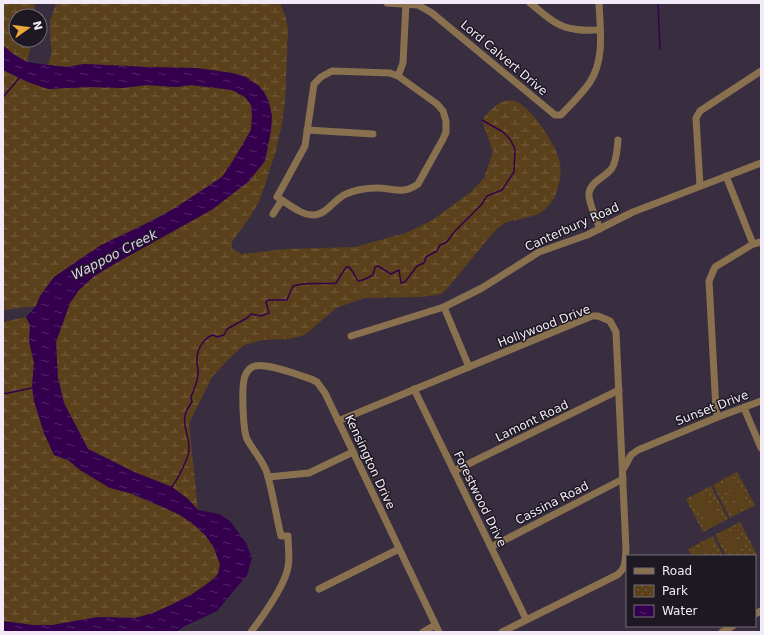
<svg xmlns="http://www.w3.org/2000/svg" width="764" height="635" viewBox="0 0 764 635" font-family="'DejaVu Sans',sans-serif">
<defs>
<pattern id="wetland-marsh" width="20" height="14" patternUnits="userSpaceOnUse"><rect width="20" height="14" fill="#5b411b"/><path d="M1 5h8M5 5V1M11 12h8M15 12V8" fill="none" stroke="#735d3d"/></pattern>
<pattern id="park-dots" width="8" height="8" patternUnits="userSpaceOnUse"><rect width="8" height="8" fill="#5b411b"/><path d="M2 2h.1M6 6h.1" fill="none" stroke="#735d3d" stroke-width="1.8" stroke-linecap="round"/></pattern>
<pattern id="water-ripples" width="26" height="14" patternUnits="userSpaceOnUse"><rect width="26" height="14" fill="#34004d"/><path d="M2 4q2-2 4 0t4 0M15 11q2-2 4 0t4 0" fill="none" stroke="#522567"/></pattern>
</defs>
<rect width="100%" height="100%" fill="#382e40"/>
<g fill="url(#wetland-marsh)">
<path d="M3 3H35L34 16H16V40H32L27 62 13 54 3 45Z"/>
<path d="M56 3H280L286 18 288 30 285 102 282 124 275 154 259 202 250 217 232 242V249L242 254 286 249 355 247 406 233 431 221 472 191 484 178 493 152 482 120C490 110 500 98 514 101 530 104 558 148 560 163 562 173 559 186 555 196 546 214 535 216 516 220 512 221 508 221 505 223 494 230 487 240 479 250 467 264 455 280 442 294L421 297 364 298 336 308 305 335 289 339 263 340 244 345 228 360 212 377 189 423 198 510 188 499 172 487 134 472 88 449 64 403 58 378 56 342 70 303 79 290 93 277 116 263 213 209 256 172 265 161 271 130 272 116 246 77 232 73 196 68 147 67 84 64 67 67 48 65 52 51 50 40V21Z"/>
<path d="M3 70 28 82 48 89 89 87 122 88 147 85 176 87 191 85 232 90 245 97 251 105 252 115 251 130 234 159 222 177 175 208 87 254 54 277 40 296 36 306 3 310Z"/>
<path d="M26 317 30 325 29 341 34 363 32 386 34 401 44 433 54 455 68 460 80 470 110 488 130 493 165 508 180 515 193 524 205 535 213 546 220 564 218 574 211 581 191 595 171 605 153 613 135 618 98 617 52 625H32L3 621V322Z"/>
</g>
<g fill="url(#park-dots)">
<path d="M737 472 755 505 730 518 713 485Z"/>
<path d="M711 486 728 519 703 532 686 499Z"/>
<path d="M740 522 757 555 755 556H726L715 535Z"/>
<path d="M713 536 723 556H692L688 549Z"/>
</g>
<g fill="#5b411b">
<path d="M735 478 739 485 722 494 718 486Z"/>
<path d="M740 487 744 495 728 504 724 496Z"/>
<path d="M708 491 712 499 696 508 692 500Z"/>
<path d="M745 497 749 505 733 514 729 506Z"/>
<path d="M713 501 717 509 701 518 697 510Z"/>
<path d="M718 511 722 519 706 528 702 520Z"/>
<path d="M737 527 741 535 724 543 721 536Z"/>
<path d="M742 537 746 545 730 553 726 546Z"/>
<path d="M710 541 714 549 700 556H697L694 550Z"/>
</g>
<path fill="url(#water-ripples)" d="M3 45 13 54 27 62 48 65 67 67 84 64 147 67 196 68 232 73 246 77 259 86 264 92 269 102 272 116 271 130 265 161 248 182 213 209 116 263 93 277 79 290 70 303 56 342 58 378 64 403 88 449 134 472 172 487 188 499 198 510 219 514 230 521 246 543 252 558 247 575 217 611 183 627 177 632H3V621L32 625H52L98 617 135 618 153 613 171 605 191 595 211 581 218 574 220 564 213 546 205 535 193 524 180 515 165 508 130 493 110 488 80 470 68 460 54 455 44 433 34 401 32 386 34 363 29 341 30 325 26 317 36 306 40 296 54 277 101 245 156 219 175 208 222 177 234 159 251 130 252 115 251 105 245 97 232 90 191 85 176 87 147 85 122 88 89 87 48 89 28 82 3 70Z"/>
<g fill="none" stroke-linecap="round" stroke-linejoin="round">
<g stroke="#34004d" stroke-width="1.5">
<path d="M658 3 660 49"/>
<path d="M3 97 21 76"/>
<path d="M3 394 32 388"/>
<path d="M171 488C177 481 189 458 189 449 189 428 177 422 192 402L191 397C194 389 198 382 198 373 199 370 197 367 197 363 196 352 202 338 213 335L217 337 224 335 227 329 247 318 251 314 261 316 269 313 266 302 268 300H287L293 286C307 281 322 285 336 283L346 267H349L353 272 358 281 363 280 373 275 375 267 378 266 391 274 399 270 401 283 405 282 417 266 424 263 426 257 437 251 440 245 447 242 455 231 481 205 487 196 502 190 514 172 515 149 510 139 503 132 482 120"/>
</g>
<g stroke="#89714f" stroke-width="7">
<path d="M387 3 418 5 432 13 555 115H561C571 104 582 94 590 82 605 59 600 29 599 3"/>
<path d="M530 3C544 14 556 27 574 29 582 31 591 30 600 30"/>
<path d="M332 71 390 73 398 76 437 104 443 111 446 121V132L443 139 418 184C404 195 393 188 377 188 368 188 355 190 346 194 334 199 327 215 313 215 301 215 287 203 277 197L305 146 314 84 321 77Z"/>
<path d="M398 76 403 63 406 3"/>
<path d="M307 130 373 134"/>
<path d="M726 176 753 244"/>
<path d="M700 186 696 118 700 111 761 71"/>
<path d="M273 214 282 200"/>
<path d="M600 229C597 221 588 202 589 193 591 181 606 177 612 168 617 160 617 149 618 140"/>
<path d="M444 307 469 367"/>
<path d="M351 336 444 307 482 288 539 252 587 235 633 212 761 163"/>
<path d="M414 389 526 619"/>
<path d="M744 408 761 448"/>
<path d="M718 417 716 410 709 281 715 267 753 244 761 242"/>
<path d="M338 421 592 316H598L610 321 616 332 626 550C625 560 626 569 617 575L502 632"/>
<path d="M624 468 631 455 638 450 718 417 761 401"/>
<path d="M454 471 619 390"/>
<path d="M268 477 309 473 353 452"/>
<path d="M491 547 623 479"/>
<path d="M319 589 399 549"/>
<path d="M755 614 761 611"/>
<path d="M251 632C263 616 285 586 288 567 290 557 288 547 288 536H281C276 515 273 494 267 473 263 460 253 451 247 439 243 430 241 386 245 376 247 371 250 367 255 366 267 363 298 375 311 379L317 382 325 393 439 632"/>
<path d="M423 632 435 625"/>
<path d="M722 632 733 626"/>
</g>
</g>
<g text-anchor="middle" stroke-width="3" stroke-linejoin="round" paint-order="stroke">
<g font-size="12" fill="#f2ebf7" stroke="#1d1821">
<text transform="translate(504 58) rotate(40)" y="4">Lord Calvert Drive</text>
<text transform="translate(572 227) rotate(-24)" y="4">Canterbury Road</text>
<text transform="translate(544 326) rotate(-21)" y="4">Hollywood Drive</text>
<text transform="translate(712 408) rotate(-21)" y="4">Sunset Drive</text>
<text transform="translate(532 421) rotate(-26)" y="4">Lamont Road</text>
<text transform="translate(370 462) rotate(65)" y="4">Kensington Drive</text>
<text transform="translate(480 499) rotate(64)" y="4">Forestwood Drive</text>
<text transform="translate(552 503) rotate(-27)" y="4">Cassina Road</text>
</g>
<g font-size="13" font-style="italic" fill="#e2caf4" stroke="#1d1821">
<text transform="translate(114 254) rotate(-27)" y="5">Wappoo Creek</text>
</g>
</g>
<rect width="764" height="635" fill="none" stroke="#f2ebf7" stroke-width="8"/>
<rect x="626" y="555" width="130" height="72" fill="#1d1821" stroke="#726c77"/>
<rect x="634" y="568" width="20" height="6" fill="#89714f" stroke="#726c77"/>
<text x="662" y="575" font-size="12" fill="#f2ebf7">Road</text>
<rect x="634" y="585" width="20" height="12" fill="url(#park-dots)" stroke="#726c77"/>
<text x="662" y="595" font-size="12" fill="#f2ebf7">Park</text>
<rect x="634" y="605" width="20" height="12" fill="url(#water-ripples)" stroke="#726c77"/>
<text x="662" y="615" font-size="12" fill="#f2ebf7">Water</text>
<g transform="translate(28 28) rotate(76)"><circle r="19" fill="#1d1821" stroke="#726c77"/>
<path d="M0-3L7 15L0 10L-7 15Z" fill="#eda83b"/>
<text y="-6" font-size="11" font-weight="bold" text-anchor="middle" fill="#f2ebf7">N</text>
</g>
</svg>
